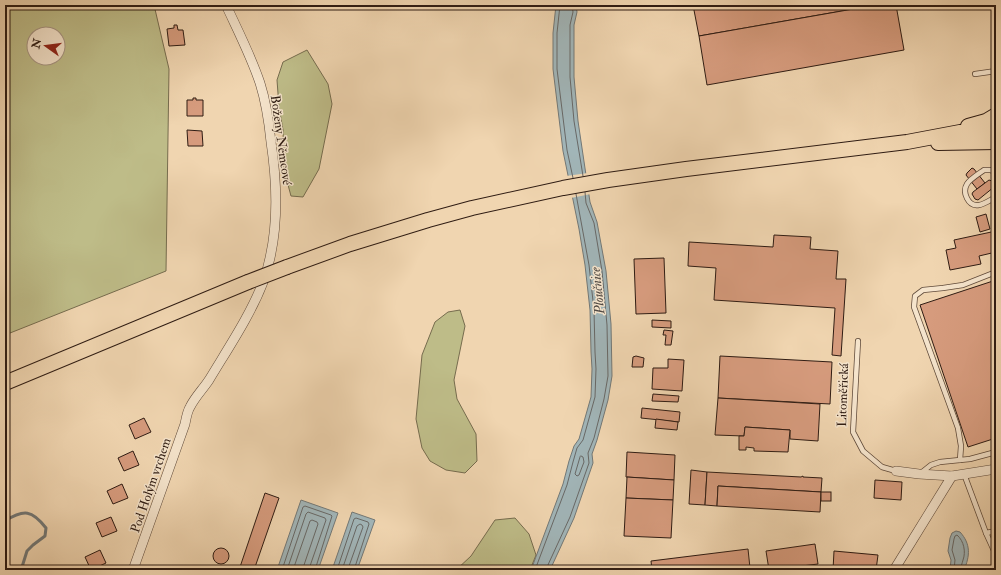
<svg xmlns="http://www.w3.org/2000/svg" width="1001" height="575" viewBox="0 0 1001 575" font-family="'IM FELL Double Pica',serif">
<rect width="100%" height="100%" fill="#f0d5b0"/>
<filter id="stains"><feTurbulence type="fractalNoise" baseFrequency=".005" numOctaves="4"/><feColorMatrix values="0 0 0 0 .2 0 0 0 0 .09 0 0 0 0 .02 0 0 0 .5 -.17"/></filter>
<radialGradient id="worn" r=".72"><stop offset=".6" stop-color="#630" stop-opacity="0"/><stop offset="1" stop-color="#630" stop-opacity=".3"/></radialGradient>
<g fill="#bebc88" stroke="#766c4e" fill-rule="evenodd">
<path d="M5 5H154L169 69 166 271 5 335ZM34 34H58V58H34Z"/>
<path d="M307 50 328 84 332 104 319 169 303 197 291 196 284 170 283 130 279 107 277 80 283 62Z"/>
<path d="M460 310 465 326 454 380 457 399 476 434 477 461 465 473 446 470 430 461 422 448 416 419 422 355 435 322 448 312Z"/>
<path d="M515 518 529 534 536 555 530 570H456L471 556 495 520Z"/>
</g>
<g fill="#a1b5b8" stroke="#737876">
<path d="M556 5H576L577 12 574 25V77L578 121 590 202 597 222 606 271 611 324 612 376 608 400 597 440 592 454 593 463 574 518 550 570H531L563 484 569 461 574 446 579 439 591 397 592 369 591 352 590 310 585 265 579 229 563 151 553 69V33Z"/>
<path d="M301 500 338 513 318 570H277Z"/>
<path d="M352 512 375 520 357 570H332Z"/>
<path d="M956 531 960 532C971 544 970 556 964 570H950L951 560 948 551 950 538 952 533Z"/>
</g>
<path fill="#f0d5b0" d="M588 173 591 194 571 198 566 176Z"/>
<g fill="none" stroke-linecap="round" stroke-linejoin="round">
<g stroke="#686866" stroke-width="1">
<path d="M560 5 557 33V69L567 150 573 178"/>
<path d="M572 5 573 12 570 25V77L574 121 583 176"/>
<path d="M581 456 583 457 584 462 579 475 577 476 575 474 580 457Z"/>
<path d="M282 570 303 507 305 506 331 515 332 516 315 570"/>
<path d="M287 570 306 514 308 512 325 518 326 520 310 566V570"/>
<path d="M293 570 310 521 312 520 317 522 318 524 304 565V570"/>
<path d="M337 570 354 519 356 518 368 522 369 524 354 570"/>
<path d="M342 570 357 526 360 524 362 525 363 527 349 566V570"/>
<path d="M535 570 567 485 573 462 577 448 583 440 595 397 596 369 595 352 594 310 589 265 576 194"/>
<path d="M546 570 547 567 570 517 589 463 588 453 594 438 604 399 608 376 607 325 602 271 594 223 586 203 585 192"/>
<path d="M954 570 955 560 952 550 954 539 955 536 957 535C964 541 966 552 963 560 962 564 961 566 960 570"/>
</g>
<path stroke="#737876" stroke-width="3" d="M5 521C24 509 32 510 46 528L45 536 33 545 27 551 22 567 23 570"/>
</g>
<g fill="#d69b7d" stroke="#2f1c13">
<path d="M693 5H876L699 36Z"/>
<path d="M876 5H896L904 50 707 85 699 36Z"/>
<path d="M174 25H177L178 30H183L185 45 169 46 167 29 174 28Z"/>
<path d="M193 98H196V100H203V116H187V100H193Z"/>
<path d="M187 130 202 131 203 146H188Z"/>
<path d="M972 168 974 169 985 183 977 189 966 175 967 173Z"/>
<path d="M989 180 992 181 995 185 994 187 978 200 975 199 972 194 973 192Z"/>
<path d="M986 214 990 229 980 232 976 217Z"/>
<path d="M996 231V252L979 256 981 264 950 270 946 250 956 248 954 240Z"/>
<path d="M774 235 811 237 810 249 838 251 836 279H846L841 356 832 355 835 308 714 300 716 268 688 266 689 242 773 247Z"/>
<path d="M664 258 666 313 636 314 634 259Z"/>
<path d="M996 280V438L968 447 920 305Z"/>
<path d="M652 320 671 321V328L652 327Z"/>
<path d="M664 330 673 331 671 345H665L666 335H663Z"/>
<path d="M636 356 644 358 643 367H632L633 357Z"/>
<path d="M720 356 832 362 830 404 718 398Z"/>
<path d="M668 359 684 360 682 391 652 389 653 368H668Z"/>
<path d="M653 394 679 396 678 402 652 401Z"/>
<path d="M718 398 820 404 818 441 790 439V430L745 427 744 436 715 435Z"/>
<path d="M642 408 680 412 679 422 641 418Z"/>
<path d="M144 418 151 432 135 439 129 425Z"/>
<path d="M656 419 678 422 677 430 655 428Z"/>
<path d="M745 427 790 430 788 452 754 451V448L746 447V450H739V436H744Z"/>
<path d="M133 451 139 465 124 471 118 458Z"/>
<path d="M627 452 675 455 674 480 626 477Z"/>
<path d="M691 470 707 472 705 505 689 504Z"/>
<path d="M707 472 801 477 803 476V477L822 478 821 492 718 486 717 506 705 505Z"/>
<path d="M627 477 674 480 673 500 626 498Z"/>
<path d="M875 480 902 482 901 500 874 498Z"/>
<path d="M122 484 128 498 113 504 107 491Z"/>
<path d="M718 486 821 492 820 512 717 506Z"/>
<rect x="821" y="492" width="10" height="9"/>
<path d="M265 493 279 498 254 570H239Z"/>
<path d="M626 498 673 500 671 538 624 536Z"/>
<path d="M111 517 117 531 102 537 96 523Z"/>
<path d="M815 544 818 564 769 570 766 551Z"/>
<circle cx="221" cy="556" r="8"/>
<path d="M748 549 750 568 735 570H652L651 561Z"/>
<path d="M100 550 106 563 91 570 85 557Z"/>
<path d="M834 551 878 555 876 570H833Z"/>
<path d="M212 566H217L221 568 222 570H207L209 568Z"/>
</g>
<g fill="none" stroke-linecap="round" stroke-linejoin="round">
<g stroke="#5f4a3a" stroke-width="6">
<g id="lane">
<path d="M975 74 996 71"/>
<path d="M996 174 991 170H984C980 173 970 179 967 184 962 192 968 207 979 205 983 205 992 199 996 197"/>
<path d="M858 341 853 432 863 451 882 467 896 471"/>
<path d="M960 460 961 446 958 428 914 307 915 296 923 290 943 288 963 285 996 272"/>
<path d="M921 473 931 465 940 462 970 459 996 452"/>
<path d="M964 474 986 533 996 555"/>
<path d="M986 533 996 531"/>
</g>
</g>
<g stroke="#5f4a3a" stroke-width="10">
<g id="street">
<path d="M896 471 919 474 952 476 996 469"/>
<path d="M133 570 185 424C186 419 187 412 190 407 195 397 203 389 209 380 221 360 234 340 245 320 255 302 265 282 269 262 279 222 277 182 271 142 269 122 266 102 260 83 251 56 238 31 226 5"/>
<path d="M894 570 952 476"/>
</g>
</g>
<g stroke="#2f1c13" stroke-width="16">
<g id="primary">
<path d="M968 126 986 121 996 115"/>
<path d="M938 143 996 142"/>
<path d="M287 267 350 244 428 220 472 208 563 188 608 180 686 169 907 142 960 132 996 131"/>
<path d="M5 383 248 282"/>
</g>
</g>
<use href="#lane" stroke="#f5e4cc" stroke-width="4.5"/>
<use href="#street" stroke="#f5e4cc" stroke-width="9"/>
<use href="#primary" stroke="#f0d5b0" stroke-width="14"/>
<g stroke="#2f1c13" stroke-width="16" stroke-linecap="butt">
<path id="primary-bridge" d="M248 282 287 267"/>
</g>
<use href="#primary-bridge" stroke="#f0d5b0" stroke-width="14"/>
</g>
<g text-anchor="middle" stroke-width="3" stroke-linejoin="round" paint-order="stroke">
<g font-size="13" fill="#2f1c13" stroke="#f5e4cc">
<text transform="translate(282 140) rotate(82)" y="5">Boženy Němcové</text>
<text transform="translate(842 395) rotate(-88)" y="5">Litoměřická</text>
<text transform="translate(150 485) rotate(-71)" y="5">Pod Holým vrchem</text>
</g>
<g font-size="14" font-style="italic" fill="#514a45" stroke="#f5e4cc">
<text transform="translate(597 291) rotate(-96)" y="5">Ploučnice</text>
</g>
</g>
<rect width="1001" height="575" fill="none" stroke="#f0d5b0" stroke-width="20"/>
<rect x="6" y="6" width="989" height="563" fill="none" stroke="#2f1c13" stroke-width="2"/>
<rect x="10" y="10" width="981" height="555" fill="none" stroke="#2f1c13"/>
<g transform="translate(46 46) rotate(284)"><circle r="19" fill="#f5e4cc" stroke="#a69482"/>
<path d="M0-3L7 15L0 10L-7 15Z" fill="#8f2418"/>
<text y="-6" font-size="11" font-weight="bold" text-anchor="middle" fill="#2f1c13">N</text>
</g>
<rect width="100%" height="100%" filter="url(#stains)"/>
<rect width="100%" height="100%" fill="url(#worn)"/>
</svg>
